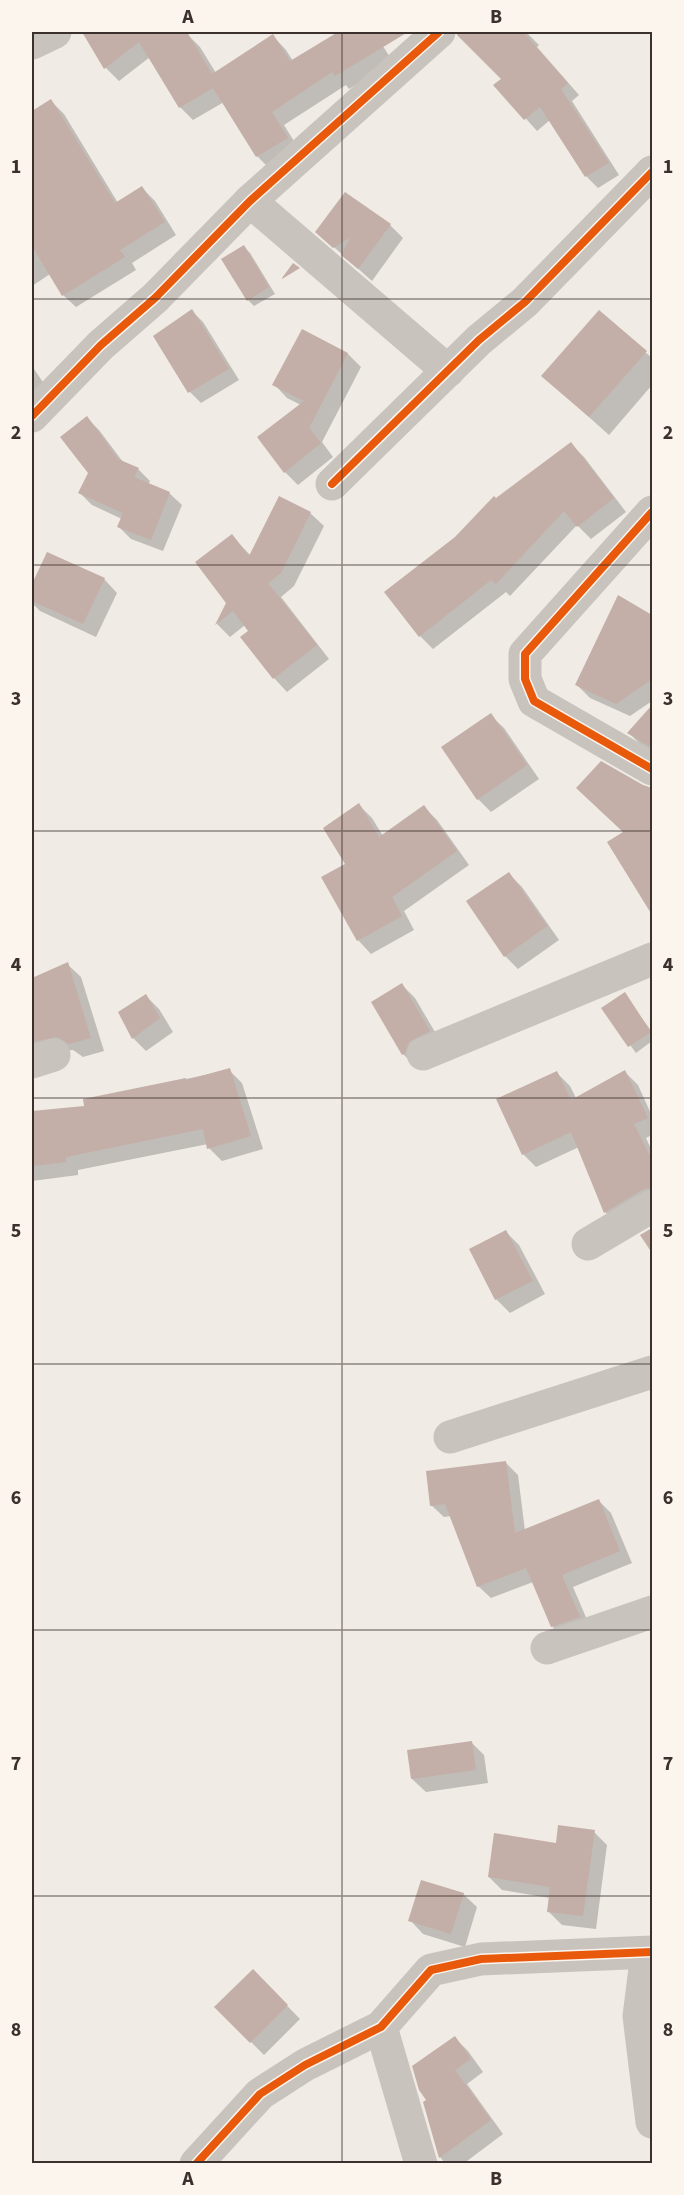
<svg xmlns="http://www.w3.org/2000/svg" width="684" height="2195" viewBox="0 0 684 2195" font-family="'Source Sans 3',sans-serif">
<rect width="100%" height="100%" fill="#f0ebe5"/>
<g fill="#0003">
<path d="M83 32H157L168 46 187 34 200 47 216 73 273 36 286 50 293 61 341 32H374L393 62 349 89 346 85 284 125 300 151 270 169 257 156 224 102 193 120 180 107 150 57 119 81 106 68Z"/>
<path d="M473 32H526L539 45 537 47 579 95 572 101 619 175 598 188 587 177 550 120 537 131 496 85 503 79 465 40Z"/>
<path d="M51 101 64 114 118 203 142 188 155 201 176 235 132 263 136 270 76 307 63 295 50 274 32 286V113Z"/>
<path d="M390 225 403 238 372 281 317 232Z"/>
<path d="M244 247 250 253 275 294 254 306 248 300Z"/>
<path d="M192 311 203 322 239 380 201 403 190 392 155 336Z"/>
<path d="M599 312 652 358V385L609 435 543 376Z"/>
<path d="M303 331 348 354 361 367 322 442 333 457 298 485 285 472 301 405 287 398 274 384Z"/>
<path d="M32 366 51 394 32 407Z"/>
<path d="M87 418 99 430 123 462 138 469 150 481 148 485 169 493 182 505 163 551 131 539 119 527 122 519 92 505 80 493 90 472Z"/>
<path d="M571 444 584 457 626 512 591 539 577 525 510 596 506 592 433 649 420 636 496 500Z"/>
<path d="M310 513 324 526 294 586 281 597 329 659 287 692 274 678 242 638 250 631 245 625 230 637 217 624 228 603 232 536 251 556Z"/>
<path d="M47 554 104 579 117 593 96 637 40 611 32 603V588Z"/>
<path d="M618 598 652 617V701L630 716 590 698 577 685Z"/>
<path d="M652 707V752L642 746 629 733Z"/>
<path d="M490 715 504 728 539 779 491 812 478 799Z"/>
<path d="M643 787 652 789V901L651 902 625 832Z"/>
<path d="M359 805 372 818 383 836 424 807 437 820 469 865 404 911 414 930 371 954 358 940Z"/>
<path d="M509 874 522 887 559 940 518 969 505 956Z"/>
<path d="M67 964 81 977 104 1051 83 1057 73 1050 32 1055V980Z"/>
<path d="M402 985 415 998 442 1044 416 1067 403 1054Z"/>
<path d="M624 994 652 1032V1041L636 1053 603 1008Z"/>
<path d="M146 996 159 1009 173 1032 146 1051 133 1038Z"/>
<path d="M229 1070 242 1083 263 1149 222 1161 209 1148 208 1144 78 1170V1175L32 1181V1113L86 1108 85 1100Z"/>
<path d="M625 1072 638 1085 652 1116V1135L646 1138 652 1151V1205L618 1225 605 1212 579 1147 536 1167 523 1154 557 1073 570 1086 576 1098Z"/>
<path d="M506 1232 519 1245 545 1294 510 1313 496 1299 471 1250Z"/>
<path d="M505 1462 518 1475 525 1531 598 1500 611 1513 632 1563 573 1587 591 1629 564 1638 552 1626 533 1582 491 1598 478 1586 451 1516 444 1517 431 1505Z"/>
<path d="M471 1742 484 1755 488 1783 426 1792 412 1779Z"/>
<path d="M594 1832 607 1845 596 1929 562 1925 549 1912 550 1898 502 1890 489 1877 557 1845Z"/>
<path d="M463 1894 477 1907 465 1947 423 1934 410 1920Z"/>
<path d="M253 1971 300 2019 264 2055 216 2007Z"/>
<path d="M455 2038 468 2051 483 2072 467 2084 503 2134 463 2164H446L440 2157 424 2103 428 2100Z"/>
</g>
<g fill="#c3afa7">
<path d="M82 32H187L212 74 273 34 290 61 338 32H408L335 76 332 72 272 112 288 138 256 157 213 88 179 108 139 42 104 69Z"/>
<path d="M457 32H523L568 83 561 89 609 163 585 177 540 107 524 120 493 85 501 79 457 35Z"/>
<path d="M51 99 115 203 142 186 165 222 120 250 125 257 62 296 32 246V111Z"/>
<path d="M345 192 391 224 358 269 341 255 351 237 333 248 315 232Z"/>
<path d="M244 245 269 287 247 301 221 259Z"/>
<path d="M293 263 300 268 282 279V278Z"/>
<path d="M192 309 229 369 188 393 153 336Z"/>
<path d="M599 310 647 351 589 417 541 376Z"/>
<path d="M302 329 348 353 309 428 321 443 284 473 257 437 304 401 272 385Z"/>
<path d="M87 416 118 459 139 468 134 477 170 492 151 540 117 527 123 513 78 493 88 473 60 437Z"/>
<path d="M571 442 614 498 577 527 564 511 496 584 491 580 419 637 384 592 455 537 494 496 496 498Z"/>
<path d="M279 496 311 512 281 573 268 583 317 645 273 679 240 637 248 631 233 611 215 625 226 603 195 562 232 534 249 556Z"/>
<path d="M47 552 105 578 83 624 32 601V584Z"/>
<path d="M618 595 652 615V679L616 704 575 685Z"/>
<path d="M652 705V748L627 733Z"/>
<path d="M491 713 527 765 477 800 441 747Z"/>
<path d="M601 761 643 785 652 788V915L607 842 623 832 576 788Z"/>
<path d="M359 803 379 837 424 805 457 851 392 897 402 916 357 941 321 877 345 864 323 828Z"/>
<path d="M509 872 547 926 504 957 466 901Z"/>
<path d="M68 962 91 1038 69 1044 57 1037 32 1042V978Z"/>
<path d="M402 983 430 1031 409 1042 405 1053 402 1055 371 1002Z"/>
<path d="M625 992 651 1032 628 1047 601 1008Z"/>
<path d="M146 994 160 1018 132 1039 118 1012Z"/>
<path d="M230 1068 251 1136 207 1149 203 1129 66 1157V1162L32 1166V1111L84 1106 83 1099 186 1078V1080Z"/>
<path d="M625 1070 648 1118 634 1124 652 1160V1187L642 1190 604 1213 571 1132 522 1155 496 1099 557 1071 571 1100Z"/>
<path d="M652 1228V1253L640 1235Z"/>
<path d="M506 1230 533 1281 495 1300 469 1249Z"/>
<path d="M506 1461 515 1533 599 1499 620 1551 562 1575 580 1617 551 1627 526 1568 477 1587 445 1504 430 1506 426 1471Z"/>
<path d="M472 1741 476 1770 411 1779 407 1750Z"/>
<path d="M558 1825 595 1830 583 1916 547 1912 550 1887 488 1877 494 1833 556 1843Z"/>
<path d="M421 1880 464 1893 451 1934 408 1921Z"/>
<path d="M253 1969 288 2005 250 2043 214 2007Z"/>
<path d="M455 2036 471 2059 455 2070 491 2120 439 2158 423 2102 426 2100 419 2090 412 2066Z"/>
</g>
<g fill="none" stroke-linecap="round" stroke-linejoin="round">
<g stroke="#c9c3be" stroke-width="33">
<path d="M32 43 55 32"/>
<path d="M250 201 448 371"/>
<path d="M32 416 101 345 155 298 250 201 439 32"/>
<path d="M332 484 479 340 525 302 652 172"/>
<path d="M652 512 525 654V679L534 701 652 769"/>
<path d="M423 1054 652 959"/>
<path d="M32 1062 54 1055"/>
<path d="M588 1244 652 1206"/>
<path d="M450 1437 652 1372"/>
<path d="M547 1648 652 1612"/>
<path d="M647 1953 639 2016 652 2122"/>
<path d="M381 2027 421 2164"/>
<path d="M196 2164 260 2094 305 2065 381 2027 431 1970 481 1959 652 1952"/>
</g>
<g stroke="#fbf5ee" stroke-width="11">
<g id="cycleway">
<path d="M32 416 101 345 155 298 250 201 439 32"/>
<path d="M332 484 479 340 525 302 652 172"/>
<path d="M652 512 525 654V679L534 701 652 769"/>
<path d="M196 2164 260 2094 305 2065 381 2027 431 1970 481 1959 652 1952"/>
</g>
</g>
<use href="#cycleway" stroke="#e8590c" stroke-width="8"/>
</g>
<path fill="none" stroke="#3b302b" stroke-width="1.5" stroke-opacity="0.55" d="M342 32V2164M32 299H652M32 565H652M32 831H652M32 1098H652M32 1364H652M32 1630H652M32 1896H652"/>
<rect width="684" height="2195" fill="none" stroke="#fbf5ee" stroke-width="66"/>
<rect x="33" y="33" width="618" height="2129" fill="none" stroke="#3b302b" stroke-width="2"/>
<g font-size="20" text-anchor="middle" font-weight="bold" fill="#3b302b">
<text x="188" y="23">A</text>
<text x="496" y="23">B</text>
<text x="16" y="173">1</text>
<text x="668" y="173">1</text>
<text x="16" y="439">2</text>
<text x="668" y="439">2</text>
<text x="16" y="705">3</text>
<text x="668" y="705">3</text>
<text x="16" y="971">4</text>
<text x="668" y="971">4</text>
<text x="16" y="1237">5</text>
<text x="668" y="1237">5</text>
<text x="16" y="1504">6</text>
<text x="668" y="1504">6</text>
<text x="16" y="1770">7</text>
<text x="668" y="1770">7</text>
<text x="16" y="2036">8</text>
<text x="668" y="2036">8</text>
<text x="188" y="2185">A</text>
<text x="496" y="2185">B</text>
</g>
</svg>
